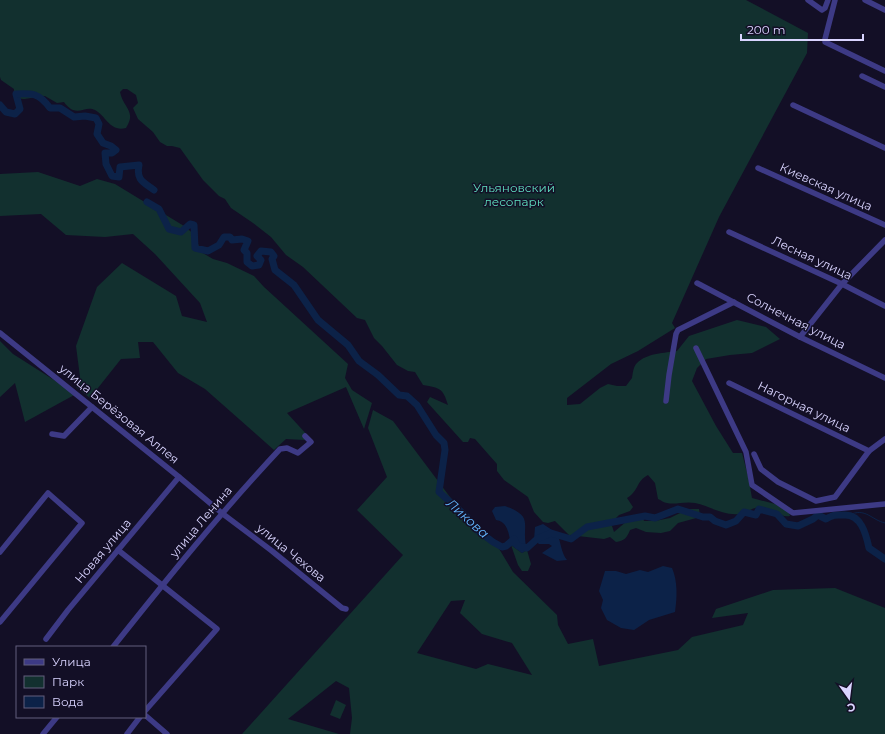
<svg xmlns="http://www.w3.org/2000/svg" width="885" height="734" viewBox="0 0 885 734" font-family="Montserrat,sans-serif">
<rect width="100%" height="100%" fill="#130f26"/>
<g fill="#12302f" fill-rule="evenodd">
<path d="M0 0H746L808 33 807 53 719 217 672 323 675 328 638 351 611 364 567 398V405L580 404 600 388 608 384 617 386H626C628 383 630 381 632 378 633 373 633 367 637 363 647 353 665 353 677 351L689 336 737 320 766 327 780 339 752 353 730 355 706 359 697 368 692 381 716 426 733 453H742L748 476 752 498 775 504 789 512 790 516C779 518 771 507 760 507 753 507 747 513 740 514 723 516 710 506 695 503 685 501 675 505 667 503 664 503 661 500 658 499L655 483 648 475C636 481 639 491 627 498L633 507 630 511 619 515 611 523 614 532 627 521 641 514 644 521H655L670 518 688 509H699L700 517 678 523 670 531 661 533 646 532 636 528 630 530C627 538 624 541 616 542L610 537 604 539 569 535 555 521 548 523 543 522 534 512 528 497 504 480 497 471V464L489 455 475 439 470 438 468 442H463L427 402 430 397 448 405C443 388 440 388 423 385L415 372 408 371 397 365 382 346 374 338 365 320 357 318 303 267 286 255 271 237 253 223 231 208 225 199 219 196 203 180 180 148 172 146H167L160 142 153 132 138 119 133 108 138 103 136 95 127 89H123L120 92C123 108 137 111 126 128 110 132 107 117 95 110 87 106 81 113 73 110 70 109 66 105 64 102L57 103 45 96 24 99 14 98V89L1 80 0 77Z"/>
<path d="M38 172 80 186 97 179 115 184 184 226 195 235 201 252 213 259 227 263 254 276 264 287 275 297 348 364 345 378 352 390 372 403 364 429 346 387 287 413 309 437 305 440 286 439 274 450 205 389 178 373 153 342H138L140 358 121 359 90 398 76 387 80 377 76 346 97 287 122 263 176 296 182 316 207 322 200 303 155 254 133 234 105 237 66 235 41 214 0 216V174Z"/>
<path d="M0 341 13 354 76 394 25 422 15 383 0 397Z"/>
<path d="M373 410 393 421 480 537 498 547 513 572 557 615 558 625 568 644 593 639 599 666 678 650 692 637 743 625 748 613 712 618 716 609 773 590 835 588 885 608V734H350L352 718 349 688 336 681 288 719 339 734H242L403 555 357 510 387 477 368 428ZM465 600 460 613 482 634 512 643 532 675 488 664 476 669 417 653 451 601Z"/>
<path d="M511 545 522 553 527 550 531 564 528 571H522L518 565Z"/>
<path d="M336 700 346 705 340 719 330 715Z"/>
</g>
<g fill="#0c2248">
<path d="M505 506C536 517 520 525 527 550L522 553 511 545C509 535 508 521 496 520L492 511 495 507Z"/>
<path d="M543 524 552 530 557 533C561 542 561 553 567 560L557 561 542 553 552 546 549 544H539L534 540 535 527Z"/>
<path d="M663 566 672 568C678 582 677 598 675 612L649 620 634 630 621 628 607 620 601 608 603 600 599 591 605 571H616L626 574 640 570 648 572Z"/>
</g>
<g fill="none" stroke-linecap="round" stroke-linejoin="round">
<path stroke="#0c2248" stroke-width="1" d="M849 515C866 507 871 520 885 523"/>
<g stroke="#0c2248" stroke-width="7">
<path d="M0 105 6 112 15 114 20 109 16 94C32 93 39 93 50 108H60L74 117 85 116 96 118 99 124 97 134 103 143 111 146 116 150 112 153H105L106 164 112 176 119 177 120 167 139 165C136 180 143 182 154 190"/>
<path d="M147 202 159 209 169 229 181 232 190 224 194 225 195 248 208 251 219 245 224 237H230L232 240 242 239 248 241 244 250 247 253V262L252 266 259 265 261 260 257 256 261 251 271 252 274 256 272 259 275 270 294 285 318 320 348 345 359 361 378 375 399 395 407 396 417 405 436 435 444 443 445 450 439 492 467 517 477 530 493 542 502 547 506 546 514 539 518 546 527 548 537 539 551 533 571 539 587 527 645 516 655 518 678 509 703 517H710L715 521 726 525 736 521 744 512 756 515 759 509 777 514 786 524 798 526 813 519 818 515 826 519C835 514 835 515 844 515 861 514 866 534 869 548L885 559"/>
</g>
<g stroke="#3d3a85" stroke-width="5.5">
<path d="M808 0 822 10 825 8 828 0"/>
<path d="M835 0 825 39V42L885 71"/>
<path d="M865 0 885 10"/>
<path d="M862 76 885 87"/>
<path d="M793 105 885 148"/>
<path d="M758 168 885 225"/>
<path d="M729 232 842 284 885 306"/>
<path d="M697 283 800 337 885 378"/>
<path d="M0 333 179 477 223 514 272 551 342 608 346 609"/>
<path d="M800 337 842 284 885 240"/>
<path d="M696 348 746 452 752 485 793 513 885 504"/>
<path d="M729 383 869 451"/>
<path d="M666 401 669 375 676 334 678 330 734 302"/>
<path d="M52 434 64 436 92 407"/>
<path d="M754 454 761 469 778 482 816 501 835 497 869 451 885 439"/>
<path d="M118 550 217 629 145 711"/>
<path d="M0 552 48 493 82 523 0 622"/>
<path d="M46 639 68 610 179 477"/>
<path d="M113 647C167 579 221 512 280 449L287 448 298 453 311 442 305 436"/>
<path d="M145 715 167 734"/>
<path d="M43 734 57 717"/>
<path d="M127 734 140 717"/>
</g>
</g>
<g text-anchor="middle" stroke-width="3" stroke-linejoin="round" paint-order="stroke">
<g font-size="12" fill="#d9d4ff" stroke="#130f26">
<text transform="translate(826 187) rotate(24)" y="4">Киевская улица</text>
<text transform="translate(812 258) rotate(25)" y="4">Лесная улица</text>
<text transform="translate(796 321) rotate(27)" y="4">Солнечная улица</text>
<text transform="translate(804 407) rotate(26)" y="4">Нагорная улица</text>
<text transform="translate(119 414) rotate(39)" y="4">улица Берёзовая Аллея</text>
<text transform="translate(201 522) rotate(-50)" y="4">улица Ленина</text>
<text transform="translate(103 551) rotate(-50)" y="4">Новая улица</text>
<text transform="translate(291 553) rotate(39)" y="4">улица Чехова</text>
</g>
<g font-size="12" fill="#5fe0c0" stroke="#130f26">
<text x="514" y="192">Ульяновский<tspan x="514" dy="14">лесопарк</tspan></text>
</g>
<g font-size="13" font-style="italic" fill="#62b6ff" stroke="#130f26">
<text transform="translate(468 518) rotate(42)" y="5">Ликова</text>
</g>
</g>
<rect x="16" y="646" width="130" height="72" fill="#130f26" stroke="#625e7d"/>
<rect x="24" y="659" width="20" height="6" fill="#3d3a85" stroke="#625e7d"/>
<text x="52" y="666" font-size="12" fill="#d9d4ff">Улица</text>
<rect x="24" y="676" width="20" height="12" fill="#12302f" stroke="#625e7d"/>
<text x="52" y="686" font-size="12" fill="#d9d4ff">Парк</text>
<rect x="24" y="696" width="20" height="12" fill="#0c2248" stroke="#625e7d"/>
<text x="52" y="706" font-size="12" fill="#d9d4ff">Вода</text>
<g transform="translate(849 698) rotate(166)" stroke="#130f26" stroke-width="3" paint-order="stroke">
<path d="M0-3L7 15L0 10L-7 15Z" fill="#d9d4ff"/>
<text y="-6" font-size="11" font-weight="bold" text-anchor="middle" fill="#d9d4ff">С</text>
</g>
<path d="M741 34v6h122v-6" fill="none" stroke="#d9d4ff" stroke-width="2"/>
<text x="747" y="34" font-size="12" fill="#d9d4ff" stroke="#130f26" stroke-width="3" paint-order="stroke">200 m</text>
</svg>
